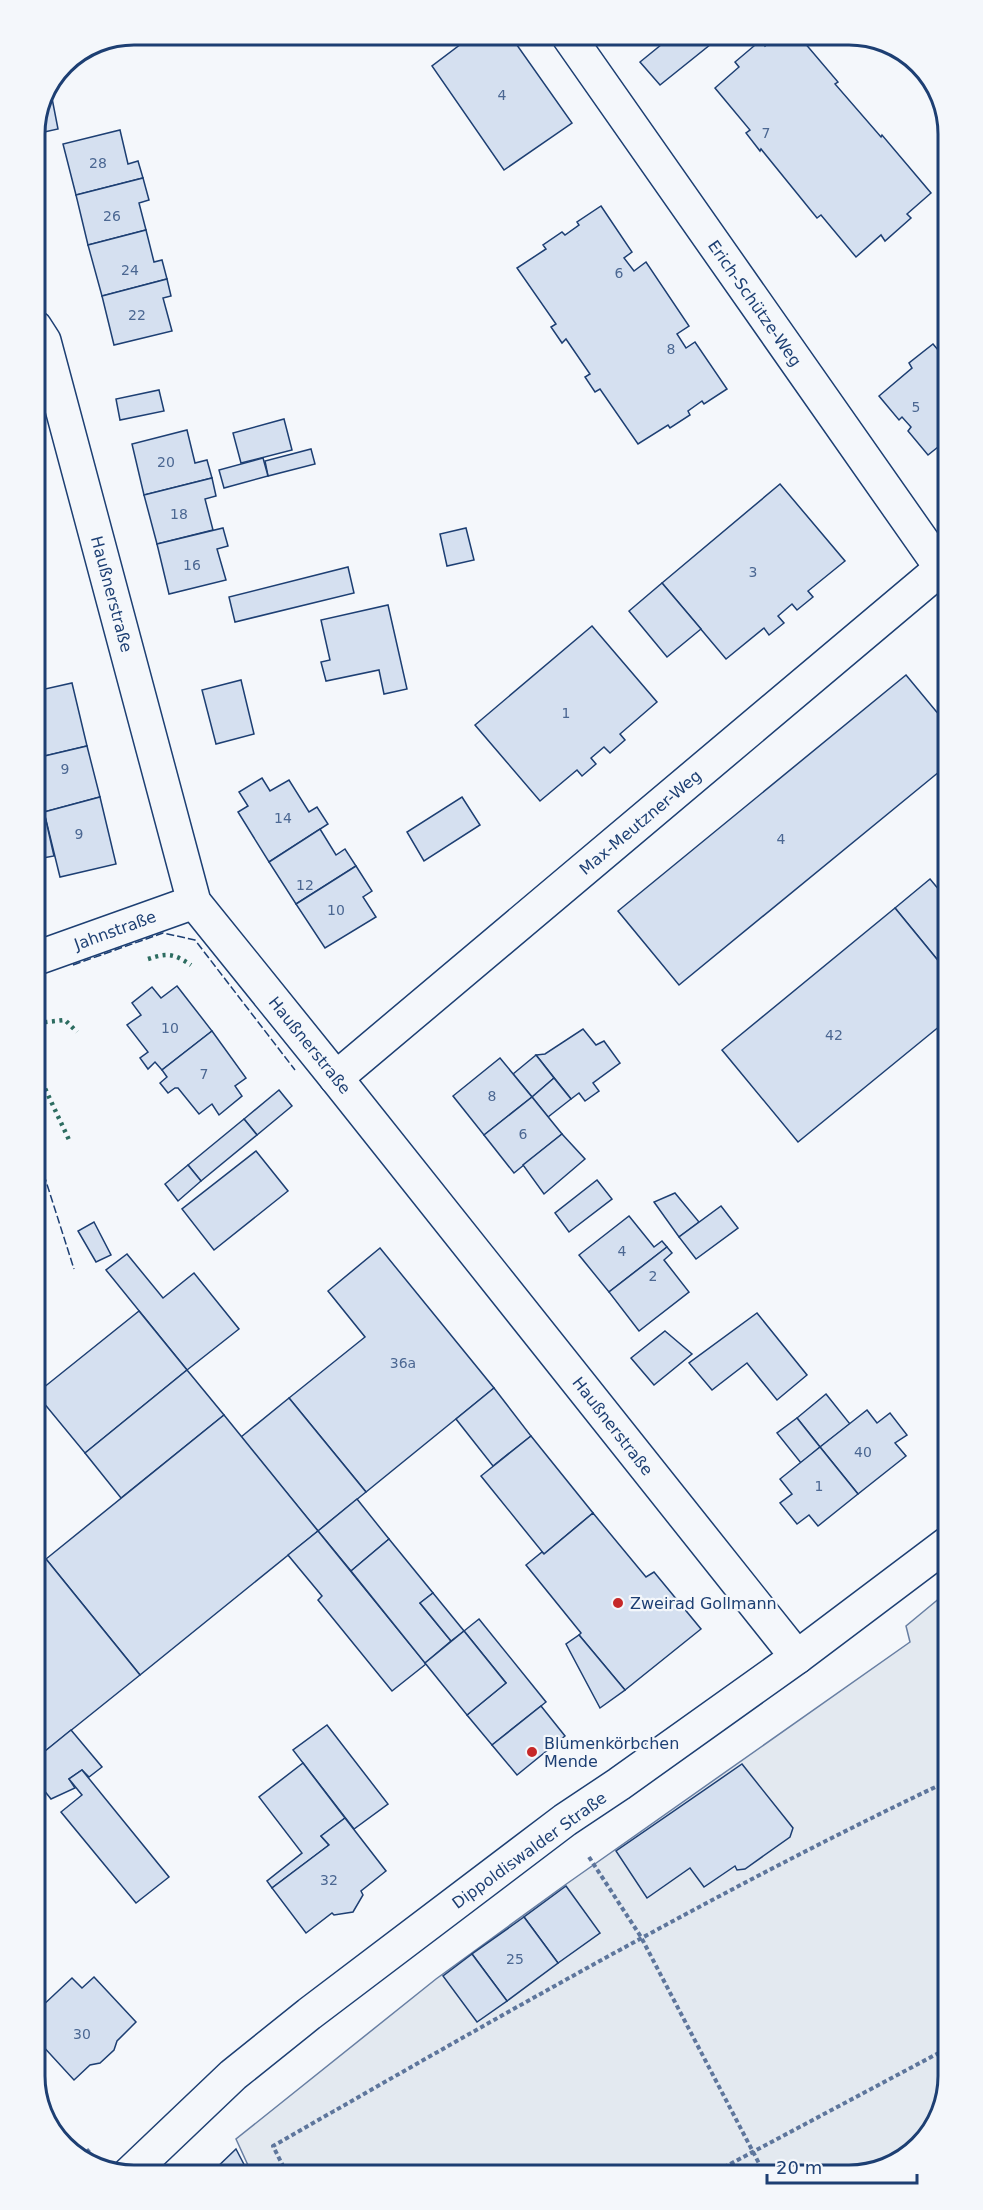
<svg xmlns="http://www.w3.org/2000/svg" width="983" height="2210" viewBox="0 0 983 2210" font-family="'DejaVu Sans',sans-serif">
<rect width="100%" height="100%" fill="#f4f7fb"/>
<path fill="#e3e9f0" stroke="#687fa3" stroke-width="1.5" d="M947 1592 948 2076 931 2131 881 2170 252 2174 236 2139 436 1979 565 1885 910 1642 906 1626Z"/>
<g fill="#d5e0f0" stroke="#1d3f73" stroke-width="1.5">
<path d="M777 35H798L838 82 835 84 881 137 882 135 931 193 907 214 911 218 885 241 881 235 856 257 821 215 817 218 761 149 760 151 746 133 750 130 715 88 739 67 735 62 761 40 765 46Z"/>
<path d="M672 36H721L660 85 640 62Z"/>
<path d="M469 38H512L572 123 504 170 432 66Z"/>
<path d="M51 93 58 129 35 134V128Z"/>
<path d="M120 130 128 164 138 161 143 178 76 195 63 144Z"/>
<path d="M143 178 149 200 139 203 146 230 88 245 76 195Z"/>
<path d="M601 206 632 252 624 258 634 271 646 262 689 326 677 334 686 348 695 342 727 389 704 404 702 401 688 411 690 415 670 428 668 425 638 444 600 389 595 392 585 377 590 374 566 339 562 343 551 327 556 324 517 268 546 249 543 245 562 232 565 235 579 225 577 222Z"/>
<path d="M146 230 154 262 162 260 167 279 102 296 88 245Z"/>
<path d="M167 279 171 296 163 298 172 331 114 345 102 296Z"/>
<path d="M933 344 944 357V455L938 447 928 455 908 431 911 427 902 417 899 420 879 396 912 368 909 363Z"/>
<path d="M159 390 164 411 120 420 116 399Z"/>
<path d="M284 419 292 450 241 463 233 433Z"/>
<path d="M187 430 195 463 207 460 212 478 144 495 132 444Z"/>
<path d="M311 449 315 464 268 476 265 461Z"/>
<path d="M263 458 268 476 224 488 219 470Z"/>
<path d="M212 478 216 496 205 499 213 530 157 544 144 495Z"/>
<path d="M780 484 845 561 808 591 813 597 797 610 792 604 778 616 784 623 769 635 764 628 726 659 662 583Z"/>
<path d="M223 528 228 546 217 549 226 580 169 594 157 544Z"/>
<path d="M466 528 474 560 447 566 440 534Z"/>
<path d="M36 562 43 589 36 591Z"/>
<path d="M348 567 354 593 235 622 229 597Z"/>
<path d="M662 583 701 629 667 657 629 611Z"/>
<path d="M388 605 407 689 384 694 379 670 326 681 321 662 330 660 321 620Z"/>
<path d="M592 626 657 702 620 734 625 740 610 753 604 747 591 758 596 764 582 776 577 770 540 801 475 725Z"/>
<path d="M906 675 945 722V767L679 985 618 911Z"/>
<path d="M241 680 254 734 216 744 202 690Z"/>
<path d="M72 683 87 746 36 758V691Z"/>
<path d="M87 746 100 797 44 812 36 781V758Z"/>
<path d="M262 778 270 791 289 780 309 812 317 807 328 824 269 862 238 812 248 806 239 792Z"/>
<path d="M100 797 116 864 60 877 44 812Z"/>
<path d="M462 797 480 825 424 861 407 832Z"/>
<path d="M44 812 54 856 37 859V813Z"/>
<path d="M320 829 336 855 345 849 356 866 296 904 269 862Z"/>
<path d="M356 866 372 891 363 897 376 917 325 948 296 904Z"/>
<path d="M930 879 945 897V969L895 908Z"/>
<path d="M895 908 945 969 946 1021 798 1142 722 1050Z"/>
<path d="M177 986 212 1031 162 1070 155 1062 148 1069 140 1058 148 1052 127 1025 141 1015 132 1003 152 987 161 998Z"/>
<path d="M583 1029 596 1045 604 1041 620 1063 593 1083 599 1091 585 1101 579 1093 571 1099 536 1055 545 1054Z"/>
<path d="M212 1031 246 1078 235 1086 242 1096 219 1115 212 1104 199 1114 178 1088H175L168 1093 160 1083 167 1077 162 1070Z"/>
<path d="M536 1055 554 1078 532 1097 513 1074Z"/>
<path d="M500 1058 532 1097 484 1135 453 1096Z"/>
<path d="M554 1078 571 1099 548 1117 532 1097Z"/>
<path d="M279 1090 292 1106 257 1135 244 1119Z"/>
<path d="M532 1097 562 1134 514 1173 484 1135Z"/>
<path d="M244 1119 257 1135 201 1181 188 1165Z"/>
<path d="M562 1134 585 1159 544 1194 523 1165Z"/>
<path d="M256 1151 288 1191 214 1250 182 1209Z"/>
<path d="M188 1165 201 1181 178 1201 165 1184Z"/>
<path d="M597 1180 612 1199 569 1232 555 1213Z"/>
<path d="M675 1193 699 1222 679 1237 654 1202Z"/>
<path d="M721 1206 738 1228 696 1259 679 1237Z"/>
<path d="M629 1216 654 1247 662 1241 667 1247 609 1292 579 1255Z"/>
<path d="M94 1222 111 1255 96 1262 78 1231Z"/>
<path d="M667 1247 672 1253 664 1260 689 1292 639 1331 609 1292Z"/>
<path d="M380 1248 494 1388 366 1492 289 1398 365 1337 328 1291Z"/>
<path d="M127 1254 163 1298 194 1273 239 1329 187 1370 106 1270Z"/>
<path d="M139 1311 187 1370 85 1453 38 1396V1392Z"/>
<path d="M757 1313 807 1375 777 1400 747 1363 712 1390 689 1363Z"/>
<path d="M665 1331 692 1354 654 1385 631 1358Z"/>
<path d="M187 1370 224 1415 121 1498 85 1453Z"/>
<path d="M494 1388 531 1436 493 1466 456 1419Z"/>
<path d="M826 1394 850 1424 820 1447 797 1418Z"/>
<path d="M289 1398 366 1492 318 1531 241 1437Z"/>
<path d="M867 1410 877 1423 890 1413 907 1435 895 1443 906 1456 858 1494 820 1447Z"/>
<path d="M224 1415 318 1531 140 1675 46 1559Z"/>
<path d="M797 1418 820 1447 801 1463 777 1433Z"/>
<path d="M531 1436 593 1513 544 1554 481 1476Z"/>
<path d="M820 1447 858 1494 818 1526 809 1515 797 1524 780 1503 792 1494 780 1479Z"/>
<path d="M357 1499 389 1539 351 1571 318 1531Z"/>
<path d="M593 1513 646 1577 654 1572 701 1629 625 1690 579 1635 581 1633 526 1565 542 1552 544 1554Z"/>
<path d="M318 1531 426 1664 392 1691 318 1600 322 1596 288 1555Z"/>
<path d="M389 1539 433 1593 420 1603 451 1641 425 1663 351 1571Z"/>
<path d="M46 1559 140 1675 39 1756 38 1565Z"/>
<path d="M433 1593 464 1631 451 1641 420 1603Z"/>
<path d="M479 1619 546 1702 492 1745 467 1715 506 1683 464 1631Z"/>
<path d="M464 1631 506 1683 467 1715 425 1663Z"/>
<path d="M579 1635 625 1690 600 1708 566 1644Z"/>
<path d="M541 1706 565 1736 517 1775 492 1745Z"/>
<path d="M327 1725 388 1804 354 1829 293 1750Z"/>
<path d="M71 1730 102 1767 89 1777 82 1770 69 1779 75 1788 51 1799 39 1784V1756Z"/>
<path d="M303 1763 345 1818 321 1836 329 1845 272 1888 267 1881 302 1853 259 1797Z"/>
<path d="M742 1764 793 1828 790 1837 745 1869 737 1870 735 1866 704 1887 690 1868 647 1898 616 1851Z"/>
<path d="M82 1770 169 1877 136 1903 61 1812 82 1795 69 1779Z"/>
<path d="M345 1818 386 1871 361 1891 363 1895 353 1912 334 1915 332 1913 306 1933 272 1888 329 1845 321 1836Z"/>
<path d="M566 1886 600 1933 558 1963 524 1917Z"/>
<path d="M524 1917 558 1963 507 2001 472 1954Z"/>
<path d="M472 1954 507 2001 477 2022 443 1976Z"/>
<path d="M94 1977 136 2022 117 2041 114 2050 100 2063 90 2065 74 2080 40 2043V2027L44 2023 40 2018V2008L72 1978 82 1988Z"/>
<path d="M236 2149 249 2174 209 2175Z"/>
</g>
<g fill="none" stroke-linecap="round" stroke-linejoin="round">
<g stroke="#1d3f73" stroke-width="36">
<g id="street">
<path d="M569 37 942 569"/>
<path d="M35 327 44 341 194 902 336 1078 797 1657"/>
<path d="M37 958 194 902"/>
<path d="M336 1078 944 566"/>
</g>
</g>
<g stroke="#1d3f73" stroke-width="36">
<path id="secondary" d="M128 2175 233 2075 309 2014 565 1820 619 1784 797 1657 947 1544"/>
</g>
<g stroke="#5e769c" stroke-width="4" stroke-dasharray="4.5 3" stroke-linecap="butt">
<path d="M589 1857 641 1937 763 2171"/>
<path d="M81 2158 91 2148"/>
<path d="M717 2171 948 2048"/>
<path d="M287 2174 273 2146C495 2019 716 1891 948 1781"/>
</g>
<use href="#street" stroke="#f4f7fb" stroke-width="33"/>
<use href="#secondary" stroke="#f4f7fb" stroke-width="33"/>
<g stroke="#2c6c60" stroke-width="4.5" stroke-dasharray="3 4.5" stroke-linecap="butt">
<path d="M148 959C167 953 173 953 191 965"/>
<path d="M37 1023 65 1020 77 1032"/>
<path d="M42 1082 70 1142"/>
</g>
<g stroke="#1d3f73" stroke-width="1.5" stroke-dasharray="8 3" stroke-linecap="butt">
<path d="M73 965 163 933 195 940 295 1070"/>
<path d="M37 979 44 976"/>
<path d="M37 1153 74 1269"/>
</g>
</g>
<g fill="#c62828" stroke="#f4f7fb" stroke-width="2">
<circle cx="618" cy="1603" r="6"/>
<circle cx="532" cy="1752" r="6"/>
</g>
<g text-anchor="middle" stroke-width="4.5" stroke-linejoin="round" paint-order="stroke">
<g font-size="14" fill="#4b6792">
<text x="502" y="100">4</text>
<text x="766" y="138">7</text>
<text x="98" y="168">28</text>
<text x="112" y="221">26</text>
<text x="130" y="275">24</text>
<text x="619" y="278">6</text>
<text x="137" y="320">22</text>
<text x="671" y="354">8</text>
<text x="916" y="412">5</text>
<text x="166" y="467">20</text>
<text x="179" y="519">18</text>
<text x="192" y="570">16</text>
<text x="753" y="577">3</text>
<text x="566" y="718">1</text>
<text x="65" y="774">9</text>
<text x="283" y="823">14</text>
<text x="79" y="839">9</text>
<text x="781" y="844">4</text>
<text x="305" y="890">12</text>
<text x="336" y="915">10</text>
<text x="170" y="1033">10</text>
<text x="834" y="1040">42</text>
<text x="204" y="1079">7</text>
<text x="492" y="1101">8</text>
<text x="523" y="1139">6</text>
<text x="622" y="1256">4</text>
<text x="653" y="1281">2</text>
<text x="403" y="1368">36a</text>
<text x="863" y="1457">40</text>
<text x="819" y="1491">1</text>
<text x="329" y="1885">32</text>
<text x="515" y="1964">25</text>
<text x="82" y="2039">30</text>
</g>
<g font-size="16" fill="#1d3f73" stroke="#f4f7fb">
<text transform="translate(755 303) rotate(55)" y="6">Erich-Schütze-Weg</text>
<text transform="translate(112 594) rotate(75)" y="6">Haußnerstraße</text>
<text transform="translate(640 822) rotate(-40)" y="6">Max-Meutzner-Weg</text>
<text transform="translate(115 930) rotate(-20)" y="6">Jahnstraße</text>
<text transform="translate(310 1045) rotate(51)" y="6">Haußnerstraße</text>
<text transform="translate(613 1426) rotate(52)" y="6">Haußnerstraße</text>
<text transform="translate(529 1850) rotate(-36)" y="6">Dippoldiswalder Straße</text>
</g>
<g font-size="16" fill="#1d3f73" stroke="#f4f7fb" text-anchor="start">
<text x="630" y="1609">Zweirad Gollmann</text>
<text x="544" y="1749">Blumenkörbchen<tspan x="544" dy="18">Mende</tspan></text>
</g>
</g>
<path d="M0 0H983V2210H0ZM134 45H849A89 89 0 0 1 938 134V2076A89 89 0 0 1 849 2165H134A89 89 0 0 1 45 2076V134A89 89 0 0 1 134 45Z" fill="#f4f7fb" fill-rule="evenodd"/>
<path fill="none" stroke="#1d3f73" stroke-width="3" d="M134 45H849A89 89 0 0 1 938 134V2076A89 89 0 0 1 849 2165H134A89 89 0 0 1 45 2076V134A89 89 0 0 1 134 45Z"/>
<path d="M767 2174v9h150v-9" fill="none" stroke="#1d3f73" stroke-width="3"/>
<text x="776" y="2174" font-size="18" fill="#1d3f73" stroke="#f4f7fb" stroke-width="4.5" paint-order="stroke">20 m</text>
</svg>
